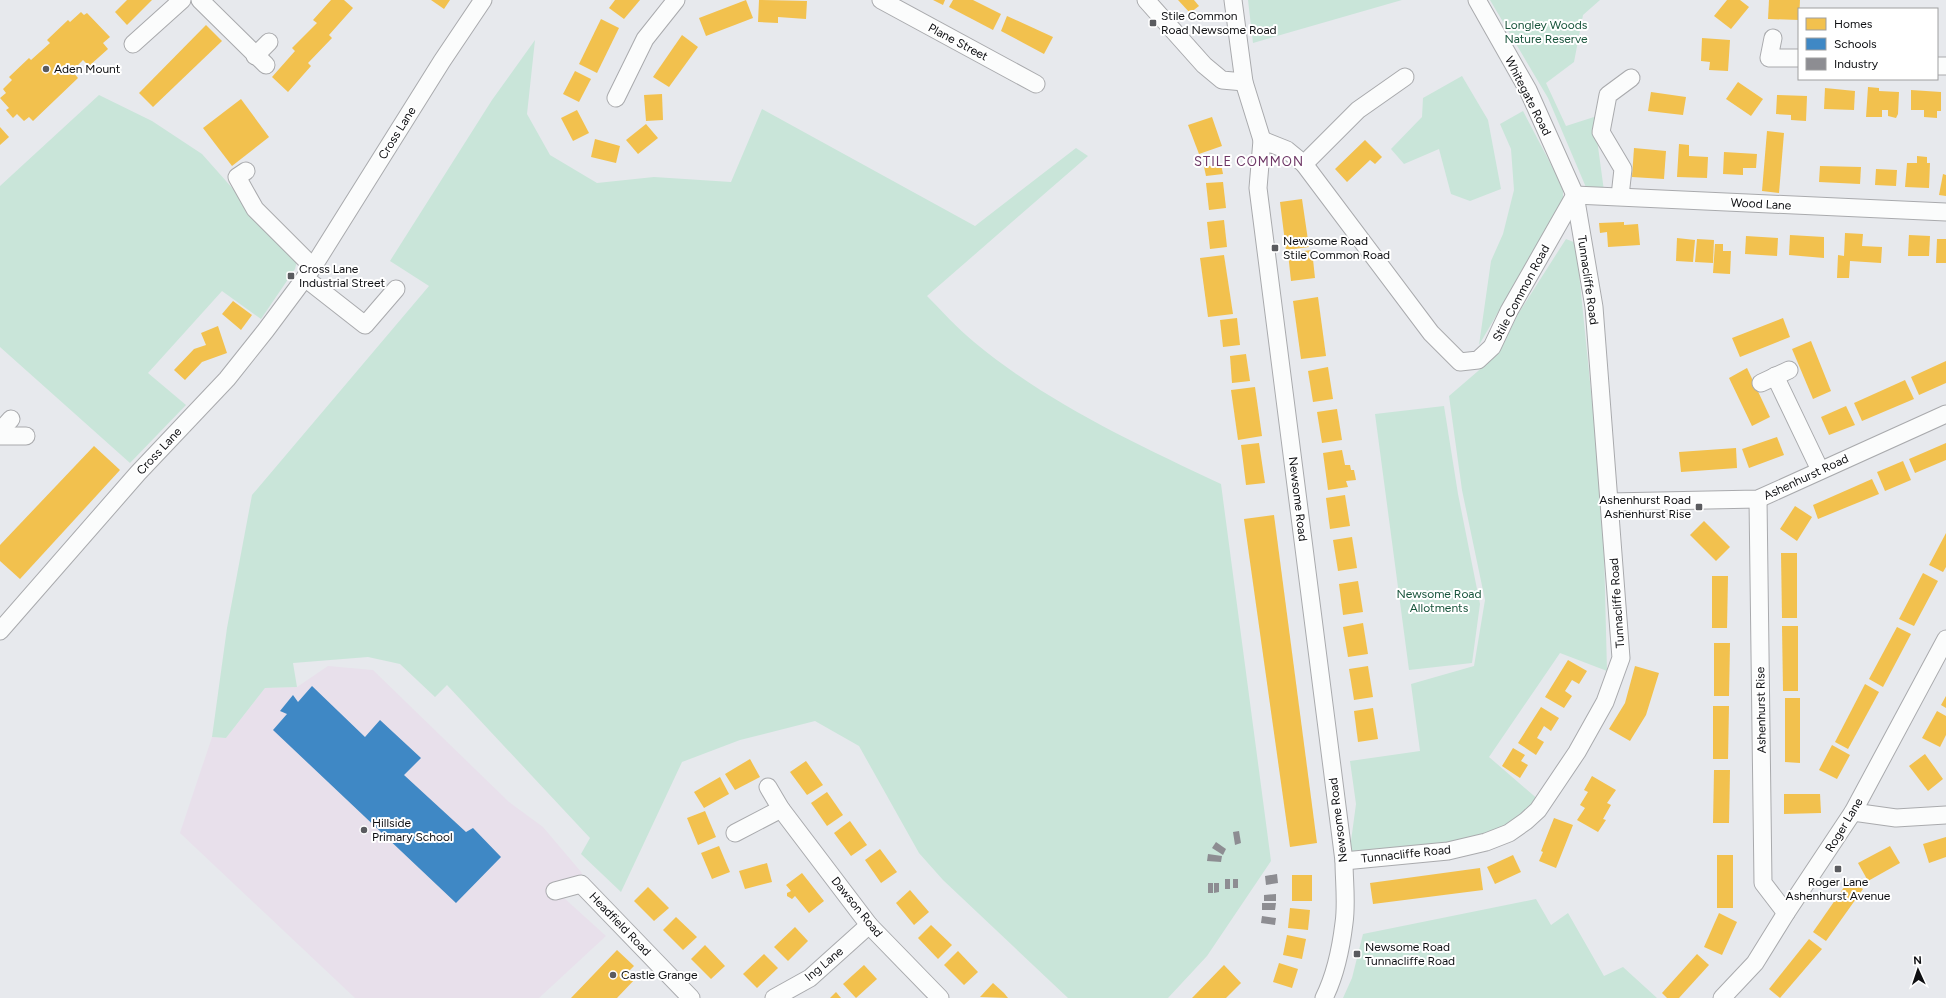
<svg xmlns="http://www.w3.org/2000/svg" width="1946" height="998" viewBox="0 0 1946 998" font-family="Figtree,sans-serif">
<rect width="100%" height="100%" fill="#e7e9ed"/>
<path fill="#e8e0eb" d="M328 666 373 670 509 802 543 827 582 873 563 897 606 936 539 998H355L180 833 212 737 226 738 265 688 297 687Z"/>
<g fill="#c9e5d9">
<path d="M1248 0H1402L1253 43Z"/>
<path d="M1490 0H1600L1583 15 1574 62 1546 83 1566 126 1594 117 1604 191 1588 192 1548 98Z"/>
<path d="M535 40 527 114 550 155 597 183 654 177 731 182 762 109 975 226 1076 148 1088 156 927 296C942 311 957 328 974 342 1049 404 1134 443 1221 484L1271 861 1207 956 1168 998H1068L943 880 919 853 859 746 815 721 740 740 682 762 621 892 581 854 590 838 447 685 435 697 400 664 368 657 293 663 297 687 265 688 226 738 212 737 227 628 252 495 429 286 390 261 492 100Z"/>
<path d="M1462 76 1488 120 1501 189 1470 201 1451 194 1439 149 1404 164 1391 149 1422 117 1423 98Z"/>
<path d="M99 95 152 121 202 154 297 261 295 269 261 319 222 291 148 373 186 405 130 463 0 347V186Z"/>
<path d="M1523 111 1556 174 1563 191V206L1524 268 1479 345 1491 261 1503 234 1514 190 1511 149 1500 124Z"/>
<path d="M1566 239 1576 243 1603 511 1607 671 1560 653 1489 757 1540 801 1509 828 1445 846 1349 856 1356 804 1350 761 1420 751 1411 684 1474 666 1485 600 1462 490 1449 396 1499 353 1518 314Z"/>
<path d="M1444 406 1458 494 1480 604 1472 663 1409 670 1375 414Z"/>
<path d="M1536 899 1551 925 1568 913 1604 976 1623 967 1657 998H1343L1352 978 1363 934Z"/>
</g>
<g fill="#f2c14e">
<path d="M127 0H152L127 25 115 12Z"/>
<path d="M331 0H344L353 8 329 35 332 38 308 63 311 66 288 92 272 77 295 51 292 48 317 23 313 20Z"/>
<path d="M431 0H450L444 9Z"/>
<path d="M615 0H640L624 19 609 8Z"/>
<path d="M746 0 753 18 706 36 699 18Z"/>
<path d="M759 0 807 1 806 19 778 17V23L758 22Z"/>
<path d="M933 0H945L943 5Z"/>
<path d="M953 0H973L1001 14 993 30 949 7Z"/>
<path d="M1178 0H1194L1199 6 1190 13Z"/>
<path d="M1727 0H1740L1749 7 1731 29 1714 16Z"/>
<path d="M1769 0H1800L1799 20 1768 19Z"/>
<path d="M81 12 84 15 87 13 110 37 103 43 108 49 89 66 83 60 72 71 78 78 33 121 29 117 24 121 17 114 13 118 6 110 9 108 0 98 6 93 3 89 12 80 9 77 29 58 31 60 50 43 47 40 68 20 70 22Z"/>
<path d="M1007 16 1053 37 1044 54 1001 31Z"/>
<path d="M601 19 619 28 597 73 579 64Z"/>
<path d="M206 25 222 41 153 107 139 93Z"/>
<path d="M682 35 698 47 669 87 653 77Z"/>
<path d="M1702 38 1730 40 1728 71 1709 70 1710 62 1701 61Z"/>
<path d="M575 71 591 79 579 102 563 94Z"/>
<path d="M1738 82 1763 99 1751 116 1726 99Z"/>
<path d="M1868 87 1879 88V91L1899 92 1898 114 1896 118 1888 116V110H1882V117H1866Z"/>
<path d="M1825 88 1855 91 1854 110 1824 109Z"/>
<path d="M1911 90 1941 92V111H1937V118L1924 117V110H1911Z"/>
<path d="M1651 92 1686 97 1683 115 1648 111Z"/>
<path d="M662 94 663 120 646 121 644 95Z"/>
<path d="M1777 95 1807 96 1806 121 1791 120V115L1776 114Z"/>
<path d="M241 99 269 137 232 166 203 128Z"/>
<path d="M577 110 589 133 573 141 561 118Z"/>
<path d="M1212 117 1222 146 1199 154 1188 125Z"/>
<path d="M646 124 658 138 638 154 626 140Z"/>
<path d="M0 127 9 137 0 145Z"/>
<path d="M1767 131 1784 133 1779 193 1762 191Z"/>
<path d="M595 139 620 146 616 163 591 157Z"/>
<path d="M1365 140 1382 157 1375 164 1370 160 1347 182 1335 169Z"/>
<path d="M1679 144 1689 145V156L1708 157 1707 178 1677 177Z"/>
<path d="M1634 148 1666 151 1664 179 1632 177Z"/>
<path d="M1724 152 1757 154 1756 168H1743V175L1723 174Z"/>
<path d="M1917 156 1927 157V163H1930L1929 188 1905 187 1907 163H1917Z"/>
<path d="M1221 164 1223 174 1206 176 1204 167Z"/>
<path d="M1820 166 1861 167 1860 184 1819 182Z"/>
<path d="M1876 169 1897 170 1896 186 1875 185Z"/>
<path d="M1943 174 1946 175V196L1939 195Z"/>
<path d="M1223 182 1226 208 1209 210 1206 183Z"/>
<path d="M1302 199 1309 247 1286 250 1280 202Z"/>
<path d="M1224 220 1227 247 1210 249 1207 222Z"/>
<path d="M1624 222V225L1638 224 1640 245 1608 247 1607 232 1600 233 1599 223Z"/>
<path d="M1845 233 1863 234 1862 246 1882 247 1881 263 1850 261 1849 278H1837L1838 255 1844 256Z"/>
<path d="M1790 235 1824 237V258L1789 255Z"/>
<path d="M1909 235 1930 236 1929 256H1908Z"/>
<path d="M1746 236 1778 238 1777 256 1745 254Z"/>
<path d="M1677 238 1695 240 1693 262 1676 261Z"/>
<path d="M1697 239 1714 240 1713 263 1695 262Z"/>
<path d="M1937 239H1946V263H1936Z"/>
<path d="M1715 244H1723V251H1731L1730 274 1713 273Z"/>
<path d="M1312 250 1315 278 1291 281 1288 253Z"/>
<path d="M1224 255 1233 314 1208 317 1200 258Z"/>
<path d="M1318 297 1326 356 1301 359 1293 301Z"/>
<path d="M233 301 252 315 241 330 222 314Z"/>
<path d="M1237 318 1240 345 1223 347 1220 320Z"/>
<path d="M1783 318 1790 337 1740 357 1732 338Z"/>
<path d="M218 326 227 353 202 362 185 380 174 370 194 349 206 345 201 333Z"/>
<path d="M1811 341 1831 391 1813 399 1792 349Z"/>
<path d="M1246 354 1250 381 1232 383 1230 356Z"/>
<path d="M1946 361V383L1919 395 1911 377Z"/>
<path d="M1328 367 1333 399 1313 402 1308 371Z"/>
<path d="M1747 368 1770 417 1752 426 1729 378Z"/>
<path d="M1905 380 1914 399 1862 421 1854 403Z"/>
<path d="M1255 387 1262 436 1238 440 1231 390Z"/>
<path d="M1846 406 1855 425 1829 435 1821 417Z"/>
<path d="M1337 409 1342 440 1322 443 1317 412Z"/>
<path d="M1777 437 1784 455 1749 468 1742 449Z"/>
<path d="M1259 443 1265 483 1246 485 1241 445Z"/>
<path d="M1946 443V460L1915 473 1909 459Z"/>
<path d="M94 446 120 470 20 579 0 561V545Z"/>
<path d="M1736 448 1737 468 1681 472 1679 452Z"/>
<path d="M1342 450 1345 465H1350L1351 470H1354L1356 480 1346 481 1348 487 1328 490 1323 453Z"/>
<path d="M1903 461 1911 480 1885 491 1877 472Z"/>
<path d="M1872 479 1879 494 1818 519 1813 505Z"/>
<path d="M1345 495 1350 526 1330 529 1326 498Z"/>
<path d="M1795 506 1812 517 1797 541 1780 529Z"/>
<path d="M1274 515 1317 843 1290 847 1244 519Z"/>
<path d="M1704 521 1730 547 1716 561 1690 535Z"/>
<path d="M1946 533V567L1943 572 1929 565Z"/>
<path d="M1352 537 1357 568 1338 571 1333 540Z"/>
<path d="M1781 553H1797V618H1782Z"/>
<path d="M1923 573 1938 581 1914 626 1899 619Z"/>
<path d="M1712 576H1728L1727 628H1712Z"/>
<path d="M1358 581 1363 612 1343 615 1339 584Z"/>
<path d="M1363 623 1368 654 1348 657 1343 627Z"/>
<path d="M1782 626H1798V691H1783Z"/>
<path d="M1897 627 1911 634 1883 687 1869 679Z"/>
<path d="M1714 643H1730L1729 696H1714Z"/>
<path d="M1568 660 1587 671 1579 684 1572 680 1565 691 1572 696 1564 708 1545 697Z"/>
<path d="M1368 666 1373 697 1354 700 1349 669Z"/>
<path d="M1635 666 1659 673 1646 715 1630 741 1609 729 1625 703Z"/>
<path d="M1865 684 1879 692 1848 749 1835 742Z"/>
<path d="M1946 696V708L1941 705Z"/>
<path d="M1785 698H1800V763L1785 762Z"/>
<path d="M1713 706H1729L1728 759H1713Z"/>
<path d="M1541 707 1559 718 1551 731 1544 726 1537 738 1544 742 1536 755 1518 743Z"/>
<path d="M1373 708 1378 739 1358 742 1354 711Z"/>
<path d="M1937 711 1946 716V735L1940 747 1922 738Z"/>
<path d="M1832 745 1850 755 1837 779 1819 770Z"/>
<path d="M1513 748 1525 755 1521 761 1528 765 1520 778 1502 766Z"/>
<path d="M1925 754 1943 779 1928 791 1909 766Z"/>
<path d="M750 759 760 777 735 790 725 774Z"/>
<path d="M806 761 823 785 807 795 790 772Z"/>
<path d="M1714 770H1730L1729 823H1713Z"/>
<path d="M1592 776 1616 790 1607 803 1611 805 1603 819 1606 820 1598 832 1577 820 1585 808 1580 805 1588 792 1584 790Z"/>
<path d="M720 777 729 794 704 808 694 792Z"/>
<path d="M827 792 843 815 827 826 811 803Z"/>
<path d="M1784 794H1820L1821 813 1784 814Z"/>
<path d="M705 811 716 837 698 845 687 818Z"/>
<path d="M1554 818 1573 825 1556 868 1539 861 1543 852 1541 851Z"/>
<path d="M850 821 867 845 851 856 834 833Z"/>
<path d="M1946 837V857L1929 863 1923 844Z"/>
<path d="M719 846 730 872 712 879 701 853Z"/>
<path d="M1890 846 1900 863 1868 881 1858 863Z"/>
<path d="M880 849 897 872 881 883 865 860Z"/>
<path d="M1513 855 1521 872 1495 884 1487 867Z"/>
<rect x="1717" y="855" width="16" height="53"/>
<path d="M767 863 772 882 745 889 739 871Z"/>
<path d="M1480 868 1483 890 1373 904 1370 883Z"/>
<path d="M802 873 824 901 809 913 795 896 792 899 787 896V893L791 891 786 885Z"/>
<rect x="1292" y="875" width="20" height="26"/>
<path d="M1849 880 1863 889 1826 941 1813 932Z"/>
<path d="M648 887 669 908 654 921 634 901Z"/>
<path d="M910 890 929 912 914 925 896 903Z"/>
<path d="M1290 908 1310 910 1308 930 1288 928Z"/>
<path d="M1719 913 1737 922 1722 955 1704 947Z"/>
<path d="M676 917 697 937 683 950 663 930Z"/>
<path d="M931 925 952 945 938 959 918 938Z"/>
<path d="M795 927 808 941 788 961 774 947Z"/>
<path d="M1287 935 1306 939 1302 959 1283 955Z"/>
<path d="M1809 939 1822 949 1780 998 1769 989Z"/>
<path d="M705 945 725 966 711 979 691 959Z"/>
<path d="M617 950 634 966 629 971 636 978 617 998H571Z"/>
<path d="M958 951 978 972 964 985 944 965Z"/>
<path d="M764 954 778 968 757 988 743 974Z"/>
<path d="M1697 954 1709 965 1679 998H1667L1662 993Z"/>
<path d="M1279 963 1298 969 1292 988 1273 982Z"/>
<path d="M864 965 877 979 856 998 843 984Z"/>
<path d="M1224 965 1241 983 1226 998H1192Z"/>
<path d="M993 983 1004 993 1008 998 980 997Z"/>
<path d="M836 992 841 998H830Z"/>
</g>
<path fill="#3f88c5" d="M312 686 365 737 380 720 421 758 404 775 466 832 473 828 501 857 456 903 273 730 287 714 280 711 293 695 298 702Z"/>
<g fill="#8d8d92">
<path d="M1239 831 1241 843 1235 845 1233 832Z"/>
<path d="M1216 842 1226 849 1223 855 1212 848Z"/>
<path d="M1208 854 1222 856 1221 862 1207 861Z"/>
<path d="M1277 874 1278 883 1266 885 1265 876Z"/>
<rect x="1225" y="879" width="5" height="10"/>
<rect x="1233" y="879" width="5" height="9"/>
<rect x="1208" y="883" width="5" height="10"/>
<path d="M1214 883H1219V892L1214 893Z"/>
<path d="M1276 894V901H1264V895Z"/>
<path d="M1262 903H1276L1275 910H1262Z"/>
<path d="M1262 916 1276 918 1275 925 1261 923Z"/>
</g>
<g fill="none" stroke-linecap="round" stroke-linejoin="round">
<g stroke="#a9aaad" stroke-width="19">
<g id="street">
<path d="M200 0 266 65"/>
<path d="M881 0 1036 84"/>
<path d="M1146 0 1204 65 1222 80 1244 82"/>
<path d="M1233 0 1244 82 1262 140 1258 188 1344 861C1344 881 1347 903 1344 923 1341 948 1335 976 1324 998"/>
<path d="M1773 38 1769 58H1799"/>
<path d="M133 44 182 0"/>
<path d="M255 56 269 42"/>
<path d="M1937 66H1946"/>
<path d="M616 98 645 39 676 0"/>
<path d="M1262 140 1287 150 1304 164 1431 333 1460 362 1478 360 1492 347 1509 311 1575 195"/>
<path d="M1304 164 1358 110 1405 77"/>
<path d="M246 171 237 177 255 209 313 267"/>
<path d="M1575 195 1946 212"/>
<path d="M1620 196 1623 169 1601 132 1608 95 1631 78"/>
<path d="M305 278 365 325 396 289"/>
<path d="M1775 376 1820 470"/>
<path d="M1761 383 1789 370"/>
<path d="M0 431 11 419"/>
<path d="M0 436H26"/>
<path d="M1758 499 1763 883 1786 913"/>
<path d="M1609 502 1758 499 1946 414"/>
<path d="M0 631 138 473 227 379 266 330 313 267 442 61 483 0"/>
<path d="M768 787 781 809 869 925 940 998"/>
<path d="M1853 812 1896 818 1946 815"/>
<path d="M735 833 781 809"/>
<path d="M1344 861 1448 851 1486 842 1509 833 1526 821 1538 810 1577 752 1605 702 1621 658 1594 307 1575 195 1528 90 1477 0"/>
<path d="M555 891 581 884 691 998"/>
<path d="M774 998 810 978 869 925"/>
<path d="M1722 998 1755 963 1786 913 1853 812 1946 639"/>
</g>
</g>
<use href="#street" stroke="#fbfcfc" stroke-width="17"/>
</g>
<g fill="#5a5b5f" stroke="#fff" stroke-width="1.5">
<rect x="1149" y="19" width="8" height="8" rx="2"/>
<circle cx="46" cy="69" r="4"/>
<rect x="1271" y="244" width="8" height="8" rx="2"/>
<rect x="287" y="272" width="8" height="8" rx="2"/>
<rect x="1695" y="503" width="8" height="8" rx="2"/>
<circle cx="364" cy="830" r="4"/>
<rect x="1834" y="865" width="8" height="8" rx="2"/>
<rect x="1353" y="950" width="8" height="8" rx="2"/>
<circle cx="613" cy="975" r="4"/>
</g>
<g text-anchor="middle" stroke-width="4" stroke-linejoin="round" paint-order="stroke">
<g font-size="12" fill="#0e0f12" stroke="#fff" text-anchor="start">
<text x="1161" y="20">Stile Common<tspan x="1161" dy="14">Road Newsome Road</tspan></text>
<text x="54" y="73">Aden Mount</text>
<text x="1283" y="245">Newsome Road<tspan x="1283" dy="14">Stile Common Road</tspan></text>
<text x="299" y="273">Cross Lane<tspan x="299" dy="14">Industrial Street</tspan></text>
<text x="1691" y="504" text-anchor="end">Ashenhurst Road<tspan x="1691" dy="14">Ashenhurst Rise</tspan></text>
<text x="372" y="827">Hillside<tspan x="372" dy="14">Primary School</tspan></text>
<text x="1838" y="886" text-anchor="middle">Roger Lane<tspan x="1838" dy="14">Ashenhurst Avenue</tspan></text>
<text x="1365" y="951">Newsome Road<tspan x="1365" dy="14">Tunnacliffe Road</tspan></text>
<text x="621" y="979">Castle Grange</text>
</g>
<g font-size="12" fill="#18543b" stroke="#fff">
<text x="1546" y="29">Longley Woods<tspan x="1546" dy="14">Nature Reserve</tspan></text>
<text x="1439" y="598">Newsome Road<tspan x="1439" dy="14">Allotments</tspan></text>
</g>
<g font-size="12" fill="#0e0f12" stroke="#fff">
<text transform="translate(958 42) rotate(28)" y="4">Plane Street</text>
<text transform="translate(1528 96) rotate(63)" y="4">Whitegate Road</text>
<text transform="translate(397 133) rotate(-58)" y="4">Cross Lane</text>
<text transform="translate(1761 204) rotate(3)" y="4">Wood Lane</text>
<text transform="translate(1588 280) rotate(82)" y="4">Tunnacliffe Road</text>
<text transform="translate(1521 293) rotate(-62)" y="4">Stile Common Road</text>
<text transform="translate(159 451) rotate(-47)" y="4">Cross Lane</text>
<text transform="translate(1806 477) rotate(-25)" y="4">Ashenhurst Road</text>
<text transform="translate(1298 499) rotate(83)" y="4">Newsome Road</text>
<text transform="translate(1617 603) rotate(-94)" y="4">Tunnacliffe Road</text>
<text transform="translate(1761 710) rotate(-91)" y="4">Ashenhurst Rise</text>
<text transform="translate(1338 820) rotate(-97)" y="4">Newsome Road</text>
<text transform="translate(1844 825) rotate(-59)" y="4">Roger Lane</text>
<text transform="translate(1406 854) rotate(-6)" y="4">Tunnacliffe Road</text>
<text transform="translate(857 907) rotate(51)" y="4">Dawson Road</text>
<text transform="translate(620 924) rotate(46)" y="4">Headfield Road</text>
<text transform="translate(824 964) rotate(-40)" y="4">Ing Lane</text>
</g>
<g font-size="13" letter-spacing="1" fill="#6d3665" stroke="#fff">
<text x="1249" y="166">STILE COMMON</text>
</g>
</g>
<rect x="1798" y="8" width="140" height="72" fill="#ffffff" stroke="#9f9fa0"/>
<rect x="1806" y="18" width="20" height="12" fill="#f2c14e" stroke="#9f9fa0"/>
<text x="1834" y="28" font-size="12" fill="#0e0f12">Homes</text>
<rect x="1806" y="38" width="20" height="12" fill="#3f88c5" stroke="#9f9fa0"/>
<text x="1834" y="48" font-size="12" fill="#0e0f12">Schools</text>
<rect x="1806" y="58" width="20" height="12" fill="#8d8d92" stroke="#9f9fa0"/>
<text x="1834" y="68" font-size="12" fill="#0e0f12">Industry</text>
<g transform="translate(1918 970) rotate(357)" stroke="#ffffff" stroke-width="3" paint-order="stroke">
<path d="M0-3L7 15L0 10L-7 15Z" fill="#0e0f12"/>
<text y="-6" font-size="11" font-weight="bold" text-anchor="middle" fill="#0e0f12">N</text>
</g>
</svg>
